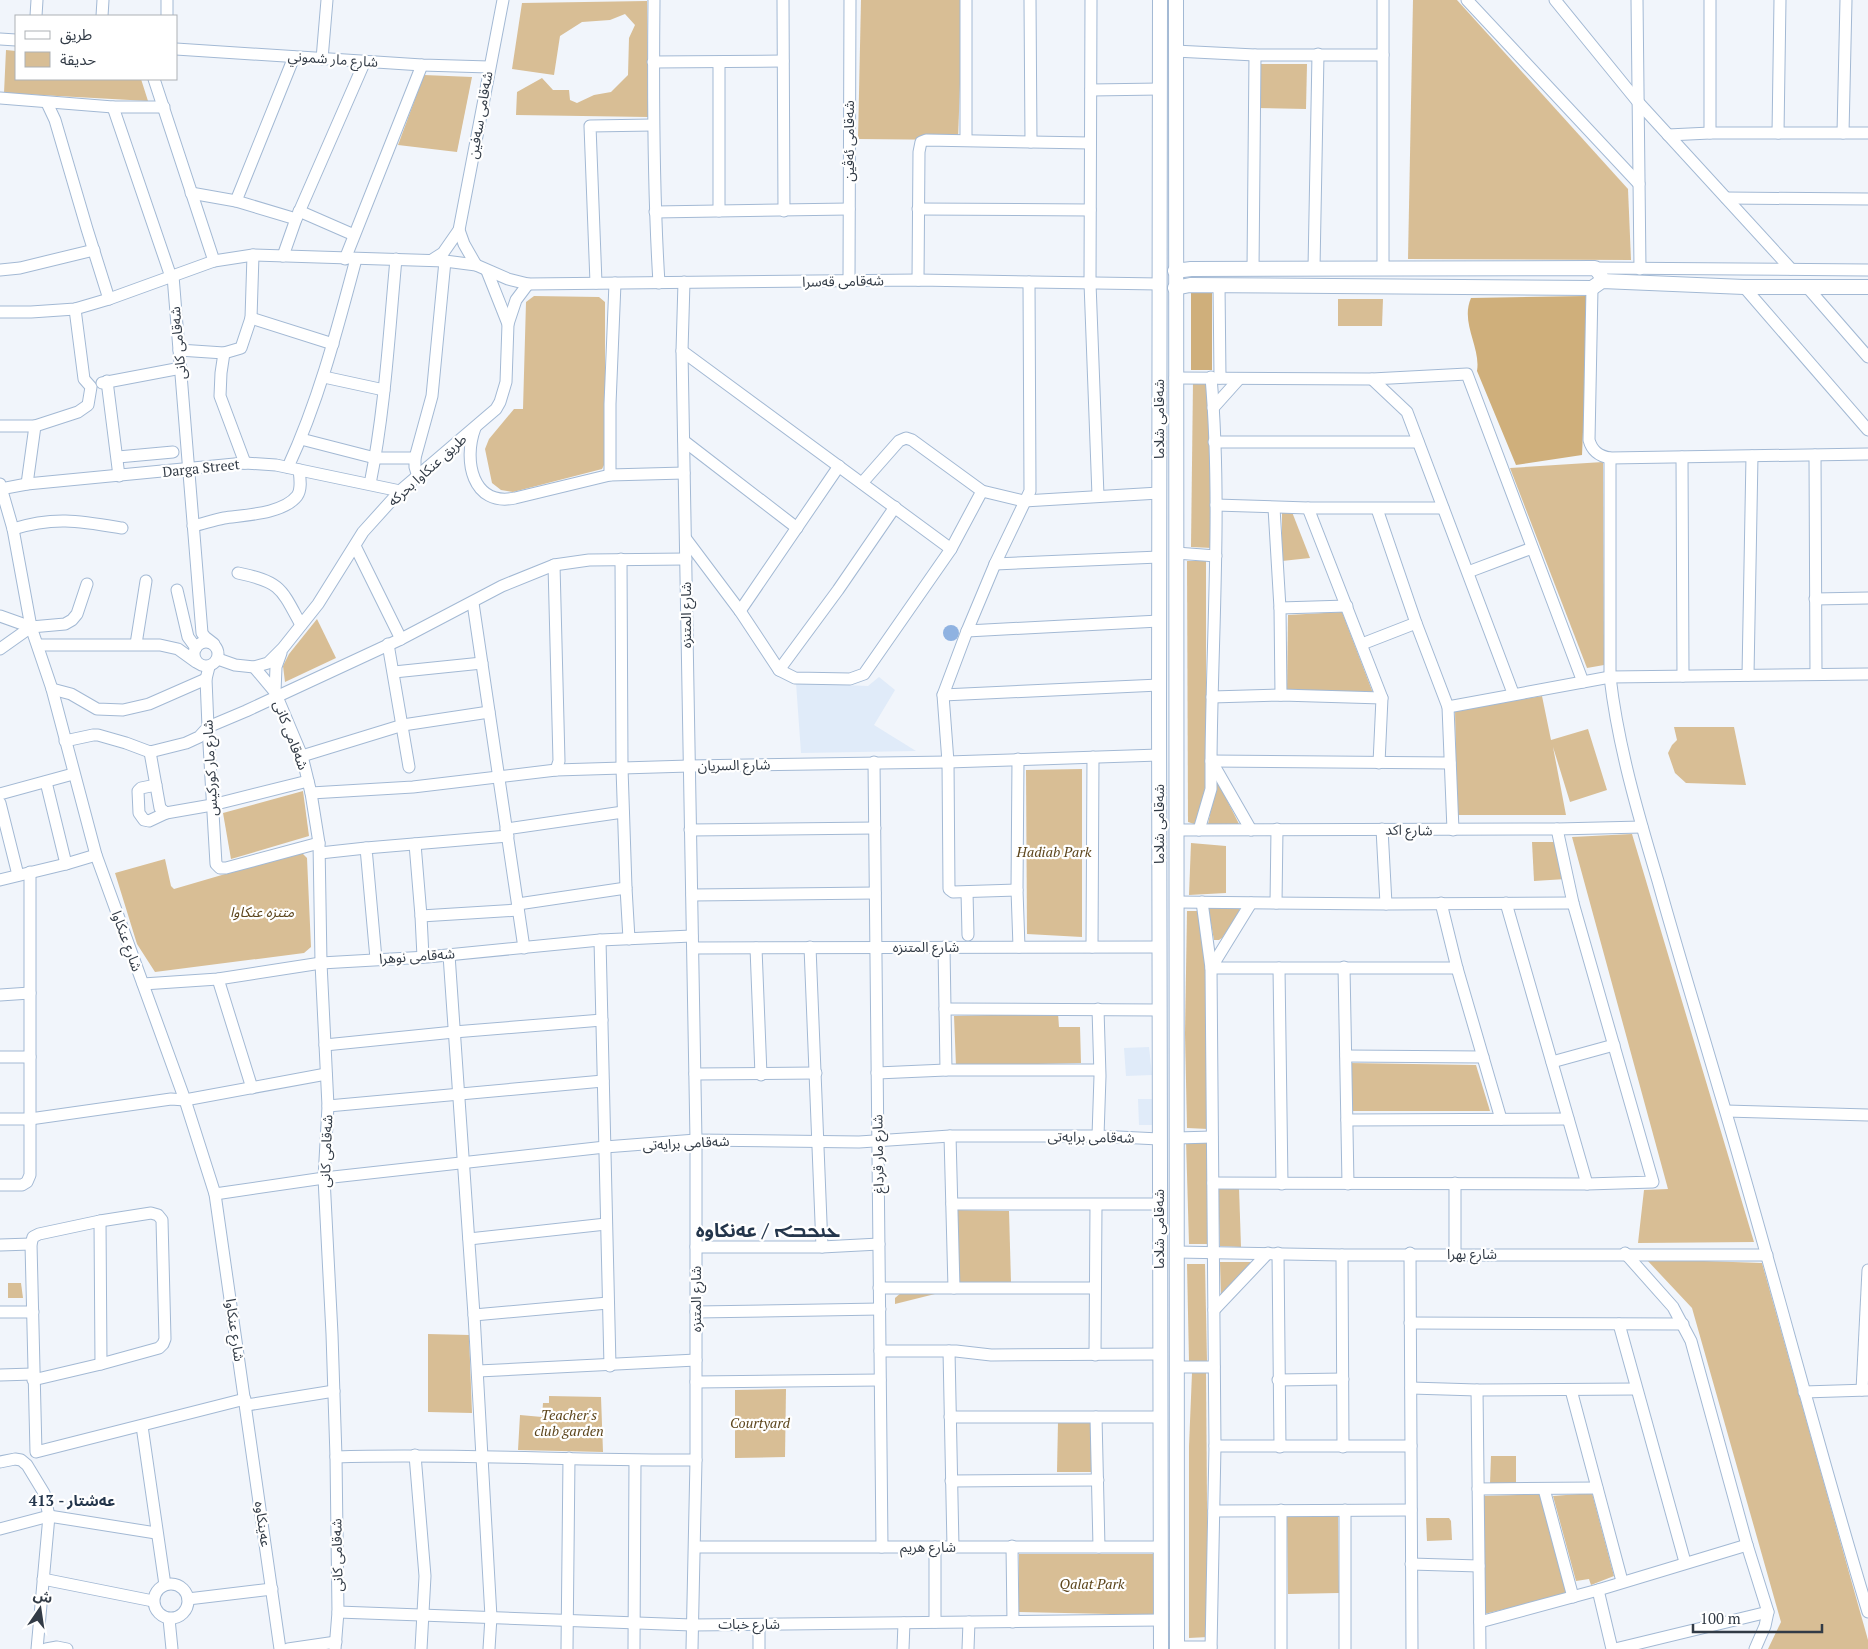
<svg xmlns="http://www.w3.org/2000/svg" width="1868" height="1649" viewBox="0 0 1868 1649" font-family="'PT Serif','Noto Sans Arabic','Noto Sans Syriac',serif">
<rect width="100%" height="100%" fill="#f1f5fb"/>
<g fill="#e0ebf9">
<path d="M879 677 895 690 874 725 916 751 801 753 796 683 868 686Z"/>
<path d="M1149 1047 1152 1075 1126 1076 1124 1048Z"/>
<path d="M1138 1099H1157L1158 1125H1139Z"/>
</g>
<g fill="#d8be95">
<path d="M861 0H963L958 140 858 139Z"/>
<path d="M1413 0H1457L1628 189 1631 260 1408 259Z"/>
<path d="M647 1 648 117 516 115 517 92 542 78 553 90H569L570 100 577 103 594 95 611 92 628 75 629 38 635 25 625 14 610 20 582 22 560 36 554 75 512 69 522 3Z"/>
<path d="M6 50 16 51V79H141L148 101 4 93Z"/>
<path d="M1257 64H1307L1306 109 1255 108Z"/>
<path d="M424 75 472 77 457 152 398 145Z"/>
<path d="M534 296 599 297 605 302V463L602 469 513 492 501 490 492 483 485 449 489 439 514 409H523L526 302Z"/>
<path d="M1338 299H1383L1382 326H1338Z"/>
<path d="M1193 382H1208L1212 548 1191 547Z"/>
<path d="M1603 462 1604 665 1587 668 1510 468Z"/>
<path d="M1292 512 1310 558 1282 561V513Z"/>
<path d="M1187 561H1206V783L1197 825 1188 822Z"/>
<path d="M1342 612 1373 693 1287 691 1288 615Z"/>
<path d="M317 619 336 658 285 682 283 666 289 654Z"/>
<path d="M1542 696 1551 740 1588 729 1607 790 1570 802 1553 747 1566 815H1457L1455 710Z"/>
<path d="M1674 727H1734L1746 785 1686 783 1675 773 1668 753 1672 745 1677 740Z"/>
<path d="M1082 769V937L1027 934 1026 770Z"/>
<path d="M1217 780 1239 824H1208Z"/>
<path d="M303 791 309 836 231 859 223 813Z"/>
<path d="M1632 834 1754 1242 1638 1243 1644 1190 1668 1189 1572 837Z"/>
<path d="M1532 842H1555L1566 879 1534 881Z"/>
<path d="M1191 843 1226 846V893L1189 895Z"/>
<path d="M297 853 303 854 307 858 311 947 304 953 155 972 137 944 115 873 165 859 171 886 174 889Z"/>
<path d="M1241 906 1237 916 1222 938 1219 940H1214L1208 907Z"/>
<path d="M1187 911H1200L1206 970 1208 1129 1187 1128 1185 1034Z"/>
<path d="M1058 1013 1059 1027H1080L1081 1063 956 1066 954 1016Z"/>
<path d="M1350 1063 1476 1065 1490 1111H1351Z"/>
<path d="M1186 1140H1208V1244H1189Z"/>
<path d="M1218 1188H1239L1241 1247 1220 1246Z"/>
<path d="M956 1210 1009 1211 1011 1283 957 1285Z"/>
<path d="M1646 1259 1762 1263 1868 1640V1649H1768L1781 1622 1692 1308Z"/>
<path d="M1220 1262H1254L1221 1296Z"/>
<path d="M1187 1264H1205L1207 1362 1189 1361Z"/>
<path d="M8 1283H21L23 1298H8Z"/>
<path d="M902 1292 939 1293 895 1304V1298Z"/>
<path d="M428 1334 469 1335 472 1413 428 1412Z"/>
<path d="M1206 1372 1208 1637 1189 1638V1446L1192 1373Z"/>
<path d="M786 1389 785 1457 735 1458V1390Z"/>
<path d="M549 1396 601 1397 603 1452 518 1450 520 1415 542 1417 543 1403H549Z"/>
<path d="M1058 1422H1091L1093 1472H1057Z"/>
<path d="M1491 1456H1516V1485L1490 1484Z"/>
<path d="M1592 1493 1614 1576 1591 1585 1589 1579 1576 1581 1553 1496Z"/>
<path d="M1548 1494 1573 1593 1484 1614 1481 1496Z"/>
<path d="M1338 1513 1339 1593 1288 1594 1287 1515Z"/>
<path d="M1426 1518H1449L1451 1521 1452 1540 1427 1541Z"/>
<path d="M1019 1554H1157L1156 1615 1019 1612Z"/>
</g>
<g fill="#cfaf7b">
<rect x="1191" y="289" width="21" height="81"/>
<path d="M1586 296 1585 386 1582 455 1516 465 1477 371C1481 347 1460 323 1471 298Z"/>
</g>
<circle fill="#8fb2e1" cx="951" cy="633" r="8"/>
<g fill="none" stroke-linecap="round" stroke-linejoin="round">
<g stroke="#a3b9d4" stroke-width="13">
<g id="minor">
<path d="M654 0C653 94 653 188 659 283"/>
<path d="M783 0 784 211"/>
<path d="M1030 0 1031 142"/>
<path d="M1091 0 1090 283 1098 496"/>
<path d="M1467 0 1639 184"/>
<path d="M1555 0 1638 102 1791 269"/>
<path d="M1637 0 1640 269"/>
<path d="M1710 0V133"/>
<path d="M36 16 37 0"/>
<path d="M102 16 103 0"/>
<path d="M167 16V0"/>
<path d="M0 39 16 40"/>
<path d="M176 49 422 65 489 67"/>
<path d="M1175 51 1255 55H1383"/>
<path d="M294 57 236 201 296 219"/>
<path d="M322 59 327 0"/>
<path d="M653 62 783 61"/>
<path d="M154 79 214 261"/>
<path d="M1091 90 1160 89"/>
<path d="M0 98 113 107H164"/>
<path d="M47 103 55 120 87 229 109 299"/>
<path d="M113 107 171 277"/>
<path d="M1778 133 1780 0"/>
<path d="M1843 133 1846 0"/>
<path d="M1668 135 1710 133H1868"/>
<path d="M966 140V0"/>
<path d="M191 193 236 201"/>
<path d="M1726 198 1868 199"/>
<path d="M918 209 1090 210"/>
<path d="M299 211 354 235"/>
<path d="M719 211V62"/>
<path d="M655 212 849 209"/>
<path d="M459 230 464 244 476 265"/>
<path d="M283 256 296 219 365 61"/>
<path d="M345 259 422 65"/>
<path d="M432 260 443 253 459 230 503 0"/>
<path d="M1314 268 1318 54"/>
<path d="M1383 268V0"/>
<path d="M1595 268 1868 270"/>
<path d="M1253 269 1255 55"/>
<path d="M0 270 20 268 94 250"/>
<path d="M173 276 202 633 205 637 214 644"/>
<path d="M918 280 919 152 921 142 926 140 1090 143"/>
<path d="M849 281 850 0"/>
<path d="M684 282 682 351 696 1140V1460L692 1649"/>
<path d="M596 283 590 126 653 125"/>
<path d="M1219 285 1220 378"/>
<path d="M1744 287 1868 430"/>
<path d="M1807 287 1868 357"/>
<path d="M1592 288 1589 440C1592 451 1599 456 1610 458L1868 454"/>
<path d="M0 312H31L75 309 109 299 214 261 253 255 445 261 476 265 508 279 528 284 918 280 1159 284"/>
<path d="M251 318 333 344"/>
<path d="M508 324 516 300 528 284"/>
<path d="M179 350 224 353 241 348 251 318 253 255"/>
<path d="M682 351 951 549"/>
<path d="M224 353 221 373 220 396 245 463"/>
<path d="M324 377 384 390"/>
<path d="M1175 378 1372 379 1467 374 1583 682"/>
<path d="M1372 379 1407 412 1513 693"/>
<path d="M107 381 119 476"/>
<path d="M102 383 181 368"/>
<path d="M1213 408 1239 379"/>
<path d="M0 426H35"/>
<path d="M475 428C463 460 472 507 515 498L610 475 684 473"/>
<path d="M301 439 375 458H415"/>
<path d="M684 441 797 528"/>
<path d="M1214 442H1418"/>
<path d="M1815 455 1816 674"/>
<path d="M118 457 173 452"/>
<path d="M1682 457 1683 676"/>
<path d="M1610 458V677C1618 746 1638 814 1658 881 1678 953 1700 1024 1721 1096 1772 1267 1816 1441 1868 1612"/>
<path d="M288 467C319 400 337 330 356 259"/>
<path d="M610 475V404L615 283"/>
<path d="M418 477 415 467V458L432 396 445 261"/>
<path d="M862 483 899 441 906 438 912 440 982 491 1024 501 1159 493"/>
<path d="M0 484 13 529 31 627 52 689 96 855 185 1100 215 1194 280 1649"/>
<path d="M27 484 35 426 78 412 88 405 91 387 84 379 75 309"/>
<path d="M370 484C385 410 389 334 396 259"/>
<path d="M0 489 27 484 245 463 276 465 400 491"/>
<path d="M1216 505 1308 508H1443"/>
<path d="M1274 508 1280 608 1281 695"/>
<path d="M1308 508 1382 698 1379 763"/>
<path d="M1377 509 1416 623 1448 707 1453 830"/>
<path d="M193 526C203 524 213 520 224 518 244 515 283 514 297 496 302 489 300 478 299 470"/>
<path d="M13 529C54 516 80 521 122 528"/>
<path d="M686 539 740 611 779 670 795 678 850 679 864 674 951 549 982 491"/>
<path d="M355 546 401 639"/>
<path d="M1176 553 1216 556"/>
<path d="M621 559 622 768 626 888 629 939"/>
<path d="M995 564 1159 557"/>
<path d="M554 565 559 761 556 770"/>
<path d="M1468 572 1532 548"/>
<path d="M238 573C281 582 281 588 301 625"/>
<path d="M177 590 188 637 196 648"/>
<path d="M1815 599 1868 598"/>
<path d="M473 603 524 948"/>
<path d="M1280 608 1347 606"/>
<path d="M740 611 839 466"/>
<path d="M0 616 31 627 65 624 72 620 77 614 87 584"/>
<path d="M967 631 1159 621"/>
<circle cx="206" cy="654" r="12"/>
<path d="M136 644 146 581"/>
<path d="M388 644 409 767"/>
<path d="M1362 644 1416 623"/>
<path d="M38 645H160L178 649 196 662"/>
<path d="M0 649 31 627"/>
<path d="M218 659 235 665 254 667 268 663 283 648 318 604 363 532 400 491 496 409 500 402 506 382 508 324 487 271"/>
<path d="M209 667 206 679 208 727 216 864 220 868H226L319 843"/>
<path d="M254 667 275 692 302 756 311 793 319 843 321 963 328 1106 324 1178 332 1334 336 1457 338 1612 335 1649"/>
<path d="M779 670 838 590 895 507"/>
<path d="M394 672 482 663"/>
<path d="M1748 675 1752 456"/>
<path d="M52 689 71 694 97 709 123 710 149 704 206 679"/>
<path d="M275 692 276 667 281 653"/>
<path d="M943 695 1159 685"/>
<path d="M1212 697 1281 695 1382 698"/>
<path d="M1448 707 1610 677 1868 674"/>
<path d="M65 741 93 735H98L126 743 150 752 186 743 199 737 208 727 246 711 401 639 502 586 554 565 589 560 686 559"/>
<path d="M150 752 160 808 166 813 212 805 308 781"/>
<path d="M302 756 403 725 489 712"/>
<path d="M1018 759 1017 890 1019 947"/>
<path d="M1211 761 1450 763"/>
<path d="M874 762 882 1547"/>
<path d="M1212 762 1251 830"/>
<path d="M46 782 66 864"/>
<path d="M156 785 141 788 138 791 139 813 144 820 149 821 166 813"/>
<path d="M311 793 413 787 556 770 689 766 948 762 1159 755"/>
<path d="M0 794 73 774"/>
<path d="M0 803 18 875"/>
<path d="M506 829 623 812"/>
<path d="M1382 829 1386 904"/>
<path d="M690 830 875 828"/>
<path d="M1176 830 1557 829 1642 827"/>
<path d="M1199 830 1211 789V761C1212 633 1222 505 1211 377"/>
<path d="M415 844 421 916 423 957"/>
<path d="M320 853 366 848"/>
<path d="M0 880 66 864 96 855"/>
<path d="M1017 890 953 892 949 889 948 762 943 695 967 631 995 564 1030 491 1029 282"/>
<path d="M967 892 968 935"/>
<path d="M692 895 875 893"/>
<path d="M1177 902 1386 904 1573 903"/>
<path d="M1202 902 1211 968 1215 1446 1211 1649"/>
<path d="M1251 903 1211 968H1457"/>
<path d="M1276 903 1277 829"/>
<path d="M1441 903 1457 968 1501 1119"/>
<path d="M1506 903 1587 1184"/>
<path d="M518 904 626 888"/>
<path d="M421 916 518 910"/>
<path d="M600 940 610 1366"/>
<path d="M810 947 822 1247"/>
<path d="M944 947 946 1070"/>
<path d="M1092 947 1093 757"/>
<path d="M693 948 1159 947"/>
<path d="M756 948 761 1075"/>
<path d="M449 955 474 1315 491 1617 489 1649"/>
<path d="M376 959 366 848 508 836"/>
<path d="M1344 967 1348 1184"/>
<path d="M1279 968 1282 1184"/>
<path d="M218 979 252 1088"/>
<path d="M143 984 218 979 321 963 427 957 600 940 692 936"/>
<path d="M0 995 30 993"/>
<path d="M945 1009 1159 1010"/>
<path d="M1098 1009 1100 1076 1098 1136"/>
<path d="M325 1045 454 1032 602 1020"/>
<path d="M1346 1056 1483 1057"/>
<path d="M0 1057H30"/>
<path d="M1552 1062 1614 1045"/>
<path d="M877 1073 946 1070H1099"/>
<path d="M695 1074 816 1073"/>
<path d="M328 1106 603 1081"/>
<path d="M1726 1111 1868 1115"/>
<path d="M0 1119H30L171 1099 185 1100 326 1074"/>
<path d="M1347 1120 1568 1119"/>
<path d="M950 1136 954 1288"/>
<path d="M1177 1138 1212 1137"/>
<path d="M1213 1183 1587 1184 1653 1182 1573 903 1557 829"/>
<path d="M1455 1183V1254"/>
<path d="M0 1185H22L27 1182 30 1175V872"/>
<path d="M215 1194 324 1178 605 1147 696 1140 859 1142 950 1136H1098L1159 1139"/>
<path d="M952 1204H1159"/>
<path d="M100 1221 101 1364"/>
<path d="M469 1239 606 1224"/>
<path d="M0 1245 31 1244"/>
<path d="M696 1247H822L879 1244"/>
<path d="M1177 1252 1342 1255H1767"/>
<path d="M1278 1253 1280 1447"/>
<path d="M1410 1253 1412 1649"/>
<path d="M1625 1253 1673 1307 1691 1341 1747 1545 1768 1612 1765 1626 1755 1649"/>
<path d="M1342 1255 1343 1447"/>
<path d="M879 1288H1095"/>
<path d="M1214 1310 1268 1253"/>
<path d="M0 1312H33"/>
<path d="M696 1312 880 1309"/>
<path d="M474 1315 608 1303"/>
<path d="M1410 1323 1683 1324"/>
<path d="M1619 1324 1685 1562"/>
<path d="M880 1351H956L991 1355 1160 1354"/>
<path d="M949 1351 953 1547"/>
<path d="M1095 1355 1096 1205"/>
<path d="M1177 1367H1214"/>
<path d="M478 1371 696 1360"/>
<path d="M0 1375 33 1374"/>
<path d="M33 1380 101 1364 159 1348 163 1344 165 1339 162 1220 158 1215 151 1213 100 1221 39 1234 33 1237 31 1244 36 1452 245 1399"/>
<path d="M1278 1380 1343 1379"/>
<path d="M696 1382 880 1380"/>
<path d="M1411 1388 1477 1390 1636 1389"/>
<path d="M1477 1390 1480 1649"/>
<path d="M1571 1390 1622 1581"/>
<path d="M1862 1390 1868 1270"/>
<path d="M1804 1392 1868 1390"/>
<path d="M247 1405 334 1391"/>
<path d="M950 1417H1160"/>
<path d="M1096 1417 1099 1547"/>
<path d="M142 1426 165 1585"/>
<path d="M1215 1446H1411"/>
<path d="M415 1455 425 1576 421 1649"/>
<path d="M336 1457C456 1453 576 1461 696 1460"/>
<path d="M0 1462 15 1459 21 1460 27 1465 44 1493 49 1516 37 1649"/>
<path d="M951 1481 1098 1480"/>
<path d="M1478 1489 1597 1488"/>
<path d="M1544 1489 1573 1597"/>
<path d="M1281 1510V1649"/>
<path d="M1214 1511 1411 1510"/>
<path d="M0 1529 49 1516 156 1533"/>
<path d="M1012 1546 1013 1622"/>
<path d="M695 1547H1161"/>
<path d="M935 1547V1622"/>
<path d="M1411 1564 1479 1566"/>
<path d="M43 1579 153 1601"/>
<circle cx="171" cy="1601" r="17"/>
<path d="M1598 1590 1612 1649"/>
<path d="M188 1599 272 1589"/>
<path d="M338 1612 692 1625 1161 1620"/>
<path d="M169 1619 172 1649"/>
<path d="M1480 1622 1598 1590 1747 1545"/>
<path d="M1177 1647H1211"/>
<path d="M46 1649 57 1647 67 1649"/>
<path d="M288 1649 336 1642"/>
<path d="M567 1649 569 1458"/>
<path d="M634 1649 635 1461"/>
<path d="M759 1649V1625"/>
<path d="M903 1649 904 1623"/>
<path d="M968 1649 969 1622"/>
<path d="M1345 1649V1510"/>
<path d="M1615 1649 1768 1612"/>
</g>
</g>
<g stroke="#a3b9d4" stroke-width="16">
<g id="major">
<path d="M1160 0 1159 707 1161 1649"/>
<path d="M1176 0 1177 1649"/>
<path d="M1175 271 1191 269 1595 268 1600 274 1602 281"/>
<path d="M1175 288 1190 285 1592 288 1602 281 1744 287H1868"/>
</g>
</g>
<use href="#minor" stroke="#fff" stroke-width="11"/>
<use href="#major" stroke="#fff" stroke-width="14"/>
</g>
<g text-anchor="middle" stroke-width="4.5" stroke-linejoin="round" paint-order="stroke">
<g font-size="14" fill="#323b46" stroke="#fff">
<text transform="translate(333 59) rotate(4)" y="5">شارع مار شموني</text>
<text transform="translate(480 115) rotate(-80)" y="5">شەقامی سەفین</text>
<text transform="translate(849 141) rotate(-90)" y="5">شەقامی ئەڤین</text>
<text transform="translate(843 281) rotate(-1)" y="5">شەقامی قەسرا</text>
<text transform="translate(178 343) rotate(-95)" y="5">شەقامی کانی</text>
<text transform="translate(1159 419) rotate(-90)" y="5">شەقامی شلاما</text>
<text transform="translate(201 468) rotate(-6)" y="5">Darga Street</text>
<text transform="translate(427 470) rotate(-42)" y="5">طريق عنكاوا بحركه</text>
<text transform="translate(686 615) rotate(-90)" y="5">شارع المتنزه</text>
<text transform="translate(291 735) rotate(69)" y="5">شەقامی کانی</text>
<text transform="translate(734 765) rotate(-1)" y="5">شارع السريان</text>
<text transform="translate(210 768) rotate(-93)" y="5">شارع مار كوركيس</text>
<text transform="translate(1159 824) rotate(-90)" y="5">شەقامی شلاما</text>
<text transform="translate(1409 830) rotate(1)" y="5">شارع اكد</text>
<text transform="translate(127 941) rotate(70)" y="5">شارع عنكاوا</text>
<text x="926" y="952">شارع المتنزه</text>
<text transform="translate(417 956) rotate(-4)" y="5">شەقامی نوهرا</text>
<text transform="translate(1091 1137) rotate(1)" y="5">شەقامی برایەتی</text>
<text transform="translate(686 1143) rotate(-3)" y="5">شەقامی برایەتی</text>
<text transform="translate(326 1151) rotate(-88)" y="5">شەقامی کانی</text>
<text transform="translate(878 1154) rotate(-91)" y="5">شارع مار قرداغ</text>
<text transform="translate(1159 1229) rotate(-90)" y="5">شەقامی شلاما</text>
<text x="1472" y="1259">شارع بهرا</text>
<text transform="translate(696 1299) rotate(-90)" y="5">شارع المتنزه</text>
<text transform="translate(235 1330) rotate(82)" y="5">شارع عنكاوا</text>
<text transform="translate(263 1524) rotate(82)" y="5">عەینکاوە</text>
<text x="928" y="1552">شارع هريم</text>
<text transform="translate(337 1555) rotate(-91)" y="5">شەقامی کانی</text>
<text x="749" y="1629">شارع خبات</text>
</g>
<g font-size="14" font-style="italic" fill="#5c451c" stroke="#fff">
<text x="1054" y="857">Hadiab Park</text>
<text x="262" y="917">متنزه عنكاوا</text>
<text x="569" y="1420">Teacher's<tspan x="569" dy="16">club garden</tspan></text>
<text x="760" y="1428">Courtyard</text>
<text x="1092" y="1589">Qalat Park</text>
</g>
<g font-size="15" font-weight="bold" fill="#24364c" stroke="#fff">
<text x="72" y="1506">عه‌شتار - 413</text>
</g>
<g font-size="19" font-weight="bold" fill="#24364c" stroke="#fff">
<text x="768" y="1237">ܥܢܟܒܐ / عەنکاوە</text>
</g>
</g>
<rect x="15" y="15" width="162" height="65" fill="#ffffff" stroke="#adb1b5"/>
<rect x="25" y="31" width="25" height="8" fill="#ffffff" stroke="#adb1b5"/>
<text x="60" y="40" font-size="15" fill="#323b46">طريق</text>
<rect x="25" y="52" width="25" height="15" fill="#d8be95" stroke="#adb1b5"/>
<text x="60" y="65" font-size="15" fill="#323b46">حديقة</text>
<g transform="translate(40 1609) rotate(13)" stroke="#ffffff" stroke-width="4" paint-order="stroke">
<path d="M0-4L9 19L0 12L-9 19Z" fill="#323b46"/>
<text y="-8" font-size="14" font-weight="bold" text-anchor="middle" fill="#323b46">ش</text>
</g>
<path d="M1693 1624v8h129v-8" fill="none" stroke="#323b46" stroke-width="2.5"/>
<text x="1700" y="1624" font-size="15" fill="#323b46" stroke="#ffffff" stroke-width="4" paint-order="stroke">100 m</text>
</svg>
